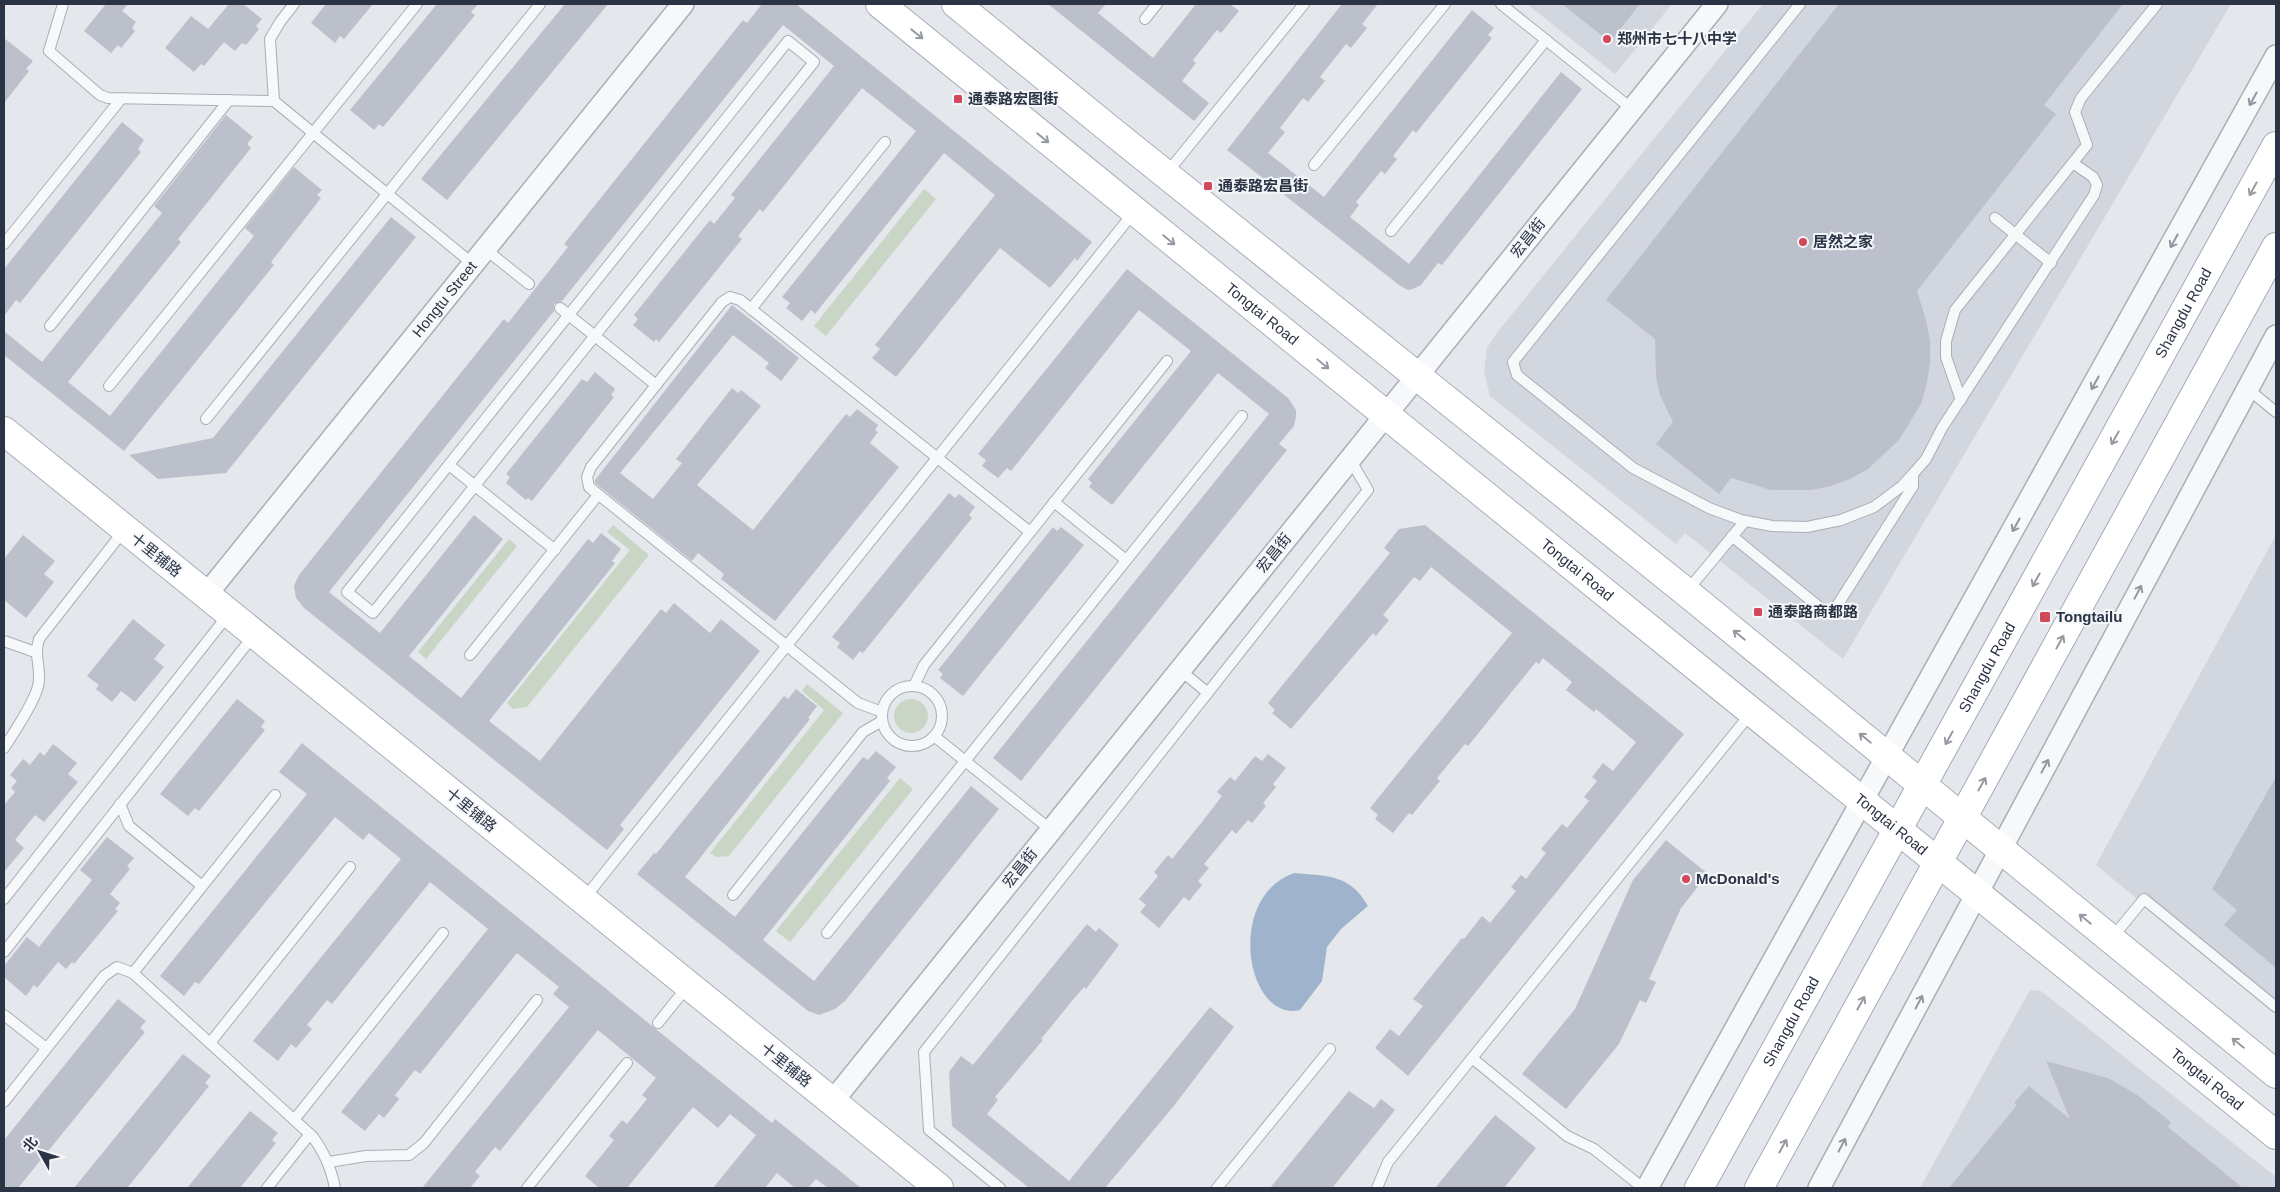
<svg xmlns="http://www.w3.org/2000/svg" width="2280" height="1192" viewBox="0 0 2280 1192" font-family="Arial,'Noto Sans SC',sans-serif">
<rect width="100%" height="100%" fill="#e4e7ec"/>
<g fill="#d2d6de">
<path d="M1527 4H1672L1615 74Z"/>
<path d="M1763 4H2231L1843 659 1685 533 1676 544 1490 396 1484 372 1487 348 1496 334Z"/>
<path d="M2276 535V1013L2096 865Z"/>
<path d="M2030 990 2041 991 2276 1177V1188H1920Z"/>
</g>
<g fill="#c9d6c5">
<path d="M924 189 936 199 826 336 814 326Z"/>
<path d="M613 525 649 555 527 707 513 709 507 703 630 550 607 532Z"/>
<path d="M509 539 517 546 426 659 418 652Z"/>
<path d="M807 684 843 713 729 856 716 857 710 853 824 710 802 691Z"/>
<circle cx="911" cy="716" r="17"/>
<path d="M900 778 913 789 790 942 776 931Z"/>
</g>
<path fill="#9fb4cc" d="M1294 873C1327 876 1350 874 1368 906L1341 929 1327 947 1322 981 1300 1010C1247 1023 1224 898 1294 873Z"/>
<g fill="#bbc0ca">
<path d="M106 4H128L122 11 136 22 132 28 135 31 121 48 118 45 111 53 84 31Z"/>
<path d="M229 4H243L262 19 256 26 259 29 246 45 242 43 235 51 224 42 204 66 201 64 194 72 165 48 191 16 208 29Z"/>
<path d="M326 4H373L344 39 340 36 335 43 311 23Z"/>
<path d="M437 4H478L471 12 475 15 409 96 383 127 379 124 374 130 350 110Z"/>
<path d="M565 4H608L447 200 421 179Z"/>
<path d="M762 4H796L1092 242 1077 261 1075 258 1050 288 1000 248 896 377 872 358 880 349 875 345 995 195 944 153 815 314 811 310 802 321 786 308 790 303 782 297 916 131 862 88 763 212 760 209 738 236 742 239 659 342 656 339 654 342 633 325 638 319 634 315 710 220 714 224 735 198 731 195 834 66 783 25 562 301 554 304V311L329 592 380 633 474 515 503 539 409 656 461 698 588 539 593 543 601 533 621 549 612 561 615 563 489 721 540 761 661 609 666 613 674 603 710 633 721 619 760 651 620 825 624 829 607 850 304 608 296 598 294 586 299 575 504 319 508 323 568 247 564 244 743 20 747 23Z"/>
<path d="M1048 4H1106L1098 13 1153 58 1196 4H1230L1239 11 1221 33 1217 30 1193 60 1196 63 1182 81 1209 103 1194 121Z"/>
<path d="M1342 4H1378L1362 24 1367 28 1351 48 1346 44 1320 77 1325 81 1308 102 1303 98 1280 128 1285 132 1268 153 1324 197 1472 10 1494 28 1488 35 1492 38 1416 133 1413 130 1393 156 1397 159 1385 174 1381 171 1356 202 1359 205 1350 217 1409 264 1561 72 1582 89 1442 265 1438 263 1421 285 1413 289 1408 290 1399 285 1227 150Z"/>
<path d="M1562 4H1640L1610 42Z"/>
<path d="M1839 4H2123L2044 105 2056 114 1917 291 1926 320 1930 341V362L1927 383 1921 404 1899 440 1868 469 1850 479 1831 486 1811 490H1771L1731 478 1719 494 1656 444 1673 422 1660 395 1656 376 1655 339 1606 300Z"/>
<path d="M4 38 33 61 26 69 29 71 4 103Z"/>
<path d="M226 115 253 137 247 144 251 148 178 239 181 242 68 382 110 416 254 236 245 228 294 167 322 190 317 195 321 198 271 262 274 265 124 451 4 355V331L42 362 162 213 154 206Z"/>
<path d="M122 122 144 140 138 149 141 152 20 303 16 300 4 316V269Z"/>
<path d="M391 217 416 237 226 473 158 479 129 455 213 438Z"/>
<path d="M1127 269 1288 398 1296 410V417L1294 426 1279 444 1287 450 1021 781 993 758 1269 414 1218 373 1112 505 1089 487 1092 483 1088 479 1191 351 1139 310 1011 471 1007 468 998 478 982 466 986 460 978 454Z"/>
<path d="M732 305 799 358 781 381 765 368 769 363 733 335 620 473 653 499 682 463 676 459 732 388 738 393 741 390 761 406 697 485 753 530 846 414 850 417 857 409 878 425 875 430 878 432 870 443 899 467 775 621 721 579 724 574 698 553 692 561 595 483V480Z"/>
<path d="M595 372 615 389 611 395 614 397 532 501 528 498 526 500 506 483 510 477 506 474 582 379 587 382Z"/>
<path d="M949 493 955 498 959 494 975 507 969 515 972 518 863 653 860 651 853 660 837 647 840 643 832 637Z"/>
<path d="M1425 525 1684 734 1408 1076 1375 1048 1390 1029 1399 1036 1423 1006 1413 999 1462 938 1464 939 1482 916 1490 923 1516 891 1511 887 1521 875 1526 879 1546 853 1541 849 1562 824 1567 828 1589 801 1584 797 1597 781 1592 777 1603 763 1613 771 1636 742 1596 709 1594 712 1566 690 1572 682 1543 658 1539 664 1536 662 1468 746 1465 744 1437 778 1440 781 1412 815 1409 813 1393 833 1375 819 1378 815 1370 808 1512 633 1431 567 1420 581 1414 577 1383 615 1389 620 1376 636 1373 633 1291 729 1272 713 1275 710 1268 703 1390 553 1384 548 1399 529Z"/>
<path d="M1053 527 1057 531 1061 527 1084 545 963 696 940 678 943 674 938 670Z"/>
<path d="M23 535 55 561 44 574 54 582 26 618 4 600V559Z"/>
<path d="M133 619 165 645 154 659 164 667 135 702 121 691 112 702 96 689 99 685 87 676Z"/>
<path d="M796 689 817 706 808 718 810 719 685 877 735 917 863 757 868 760 876 751 896 767 887 778 890 781 763 940 814 981 971 786 999 809 845 1001 835 1009 819 1015 808 1011 637 874 654 853 656 854 784 696 788 699Z"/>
<path d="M237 699 265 721 261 727 265 730 199 811 195 808 188 816 160 794Z"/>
<path d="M302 743 772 1123 775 1119 861 1188H828L816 1179 808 1188H795L777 1173 765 1188H713L756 1135 730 1114 718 1128 693 1107 627 1188H599L585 1176 614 1140 609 1136 622 1120 627 1124 647 1099 642 1095 656 1078 598 1030 500 1151 495 1147 475 1172 480 1176 470 1188H422L569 1007 553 994 559 987 517 953 420 1074 415 1070 395 1095 399 1099 384 1118 379 1114 365 1131 341 1112 488 929 430 882 332 1004 327 1000 307 1025 312 1029 296 1048 291 1044 278 1061 253 1041 401 859 369 833 363 840 335 817 199 984 195 982 184 996 160 976 307 794 279 772Z"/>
<path d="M53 744 77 763 68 774 78 782 44 822 35 815 15 840 24 848 4 872V805L15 792 11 788 17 781 10 775 23 759 30 765 40 752 44 756Z"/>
<path d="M1268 754 1286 768 1273 784 1276 787 1263 803 1266 806 1252 823 1248 820 1236 834 1232 830 1204 864 1209 868 1198 881 1202 885 1189 901 1184 897 1159 928 1140 912 1146 905 1139 899 1158 876 1154 872 1168 855 1172 859 1202 822 1222 796 1217 792 1230 777 1235 781 1255 756 1262 761Z"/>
<path d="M2276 777V968L2224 925 2237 910 2212 889Z"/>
<path d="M107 837 134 858 127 866 130 869 110 894 120 903 115 909 118 911 74 964 72 962 66 969 58 962 37 988 34 985 26 996 4 977V966L27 937 39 947 92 880 80 870Z"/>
<path d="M1666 840 1708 874 1681 908 1649 979 1656 982 1646 1003 1640 1000 1619 1044 1566 1109 1522 1074 1575 1009 1633 880Z"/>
<path d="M1087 924 1096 932 1099 928 1119 945 1086 989 1084 987 1072 1001 1041 1039 1043 1040 995 1097 998 1100 987 1114 1069 1181 1210 1007 1234 1027 1173 1107 1105 1188H1029L952 1126 949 1072 961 1056 973 1065Z"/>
<path d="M118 999 146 1021 140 1028 145 1032 18 1188H4V1140Z"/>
<path d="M183 1054 211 1076 205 1083 209 1086 141 1171 127 1188H74Z"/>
<path d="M2046 1061 2108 1078 2136 1094 2171 1122 2168 1127 2243 1188H1949L2017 1105 2014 1103 2029 1086 2070 1119Z"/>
<path d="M1349 1091 1374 1108 1381 1099 1395 1110 1332 1188H1270Z"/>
<path d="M250 1111 278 1133 272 1140 276 1143 257 1167 240 1188H187Z"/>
<path d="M1495 1115 1536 1148 1504 1188H1435Z"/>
</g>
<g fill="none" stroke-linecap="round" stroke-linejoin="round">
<g stroke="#a9aeb7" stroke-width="12">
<g id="lane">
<path d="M63 4 49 51 100 95 108 98 274 101 473 264"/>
<path d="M1501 4 1632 109"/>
<path d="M1800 4 1513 362 1517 375 1633 468 1709 508 1741 520 1772 526 1807 527 1841 520 1874 507 1902 486 1913 474 1926 459 1942 428 2094 195 2097 185 2093 177 2073 163"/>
<path d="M1145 19 1157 4"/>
<path d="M788 41 814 62 373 613 347 592Z"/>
<path d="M274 101 270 39 280 22 294 4"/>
<path d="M1314 165 1445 4"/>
<path d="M1166 174 1304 4"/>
<path d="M1995 218 2051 263"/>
<path d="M1391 231 1546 40"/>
<path d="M4 244 121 99"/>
<path d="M485 249 529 284"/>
<path d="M560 308 656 385"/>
<path d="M751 309 885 142"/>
<path d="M50 326 229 100"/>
<path d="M109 386 417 4"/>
<path d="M2248 389 2276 412"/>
<path d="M1961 400 1946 357V341L1955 310 2087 145 2075 112 2081 98 2157 4"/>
<path d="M206 419 540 4"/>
<path d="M449 465 555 550"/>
<path d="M1054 502 1126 560"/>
<path d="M1732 536 1824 611 1835 609 1913 486V474"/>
<path d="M1687 591 1745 521"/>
<path d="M4 641 35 652"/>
<path d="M470 655 598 495"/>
<path d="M1180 670 1208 693"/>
<circle cx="912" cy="716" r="30"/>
<path d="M914 686 924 665 1167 361"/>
<path d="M882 712 858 703 589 487 587 477 591 467 722 302 730 297 740 300 1030 532"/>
<path d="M934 736 1051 830"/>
<path d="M4 748C13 734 39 696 39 680 40 663 34 656 39 639L125 529"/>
<path d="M120 804 129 826 202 886"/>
<path d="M733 895 863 732 882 721"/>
<path d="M4 899 228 615"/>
<path d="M583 900 1134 212"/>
<path d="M827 933 1242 416"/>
<path d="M2111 939 2144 899 2276 1007"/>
<path d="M4 952 254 635"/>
<path d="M133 973 275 795"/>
<path d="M4 1015 46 1048"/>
<path d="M658 1023 687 987"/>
<path d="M210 1043 350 867"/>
<path d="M1472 1058 1567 1136 1594 1149 1643 1188"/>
<path d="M4 1102 104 976 117 967 133 973 313 1137C325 1154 331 1168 335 1188"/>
<path d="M294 1120 443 933"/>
<path d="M329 1162 366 1156 409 1155 424 1143 537 1000"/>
<path d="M267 1188 310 1134"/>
<path d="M527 1188 627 1063"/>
<path d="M1000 1188 929 1130 924 1052 1368 490 1350 459"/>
<path d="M1217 1188 1330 1049"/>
<path d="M1377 1188 1388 1162 1751 713"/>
</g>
</g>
<g stroke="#a9aeb7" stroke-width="24">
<g id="street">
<path id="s1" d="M206 595 683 4"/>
<path d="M832 1102 1717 4"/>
<path d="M1647 1188 2276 56"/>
<path d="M1819 1188 2276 336"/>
</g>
</g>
<g stroke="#a9aeb7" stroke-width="30">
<g id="secondary">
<path id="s2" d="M880 4 1752 712 2276 1135"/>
<path d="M956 4 1108 128 1686 592 2276 1074"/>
<path d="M4 431 939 1188"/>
</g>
</g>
<g stroke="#a3abb8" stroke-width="30">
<g id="primary">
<path id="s3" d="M1699 1188 2276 146"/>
<path d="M1759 1188 2276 247"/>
</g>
</g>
<use href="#lane" stroke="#f7f8fa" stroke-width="10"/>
<use href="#street" stroke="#f7f8fa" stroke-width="21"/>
<use href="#secondary" stroke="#fff" stroke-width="28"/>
<use href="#primary" stroke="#fff" stroke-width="28"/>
</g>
<defs><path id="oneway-shaft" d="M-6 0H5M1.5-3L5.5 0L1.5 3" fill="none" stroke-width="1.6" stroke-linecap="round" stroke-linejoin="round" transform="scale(1.25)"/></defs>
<g stroke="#959aa2">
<use href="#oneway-shaft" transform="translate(917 34) rotate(39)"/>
<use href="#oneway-shaft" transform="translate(1043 138) rotate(39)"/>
<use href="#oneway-shaft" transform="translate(2253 189) rotate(119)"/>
<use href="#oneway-shaft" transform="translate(1169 240) rotate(39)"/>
<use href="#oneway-shaft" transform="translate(1323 364) rotate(39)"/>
<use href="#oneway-shaft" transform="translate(2115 438) rotate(119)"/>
<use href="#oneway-shaft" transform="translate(2036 580) rotate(119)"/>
<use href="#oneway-shaft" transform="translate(1739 635) rotate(-141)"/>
<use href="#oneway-shaft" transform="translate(2060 642) rotate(-61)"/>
<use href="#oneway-shaft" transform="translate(1865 738) rotate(-141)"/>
<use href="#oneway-shaft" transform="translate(1949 738) rotate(119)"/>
<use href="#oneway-shaft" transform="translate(1982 784) rotate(-61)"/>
<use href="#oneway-shaft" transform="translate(2085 919) rotate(-141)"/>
<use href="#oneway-shaft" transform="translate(1861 1003) rotate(-61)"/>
<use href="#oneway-shaft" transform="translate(2238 1043) rotate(-141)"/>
<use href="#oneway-shaft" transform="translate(1783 1146) rotate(-61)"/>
</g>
<g stroke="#9196a0">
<use href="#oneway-shaft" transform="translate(2253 99) rotate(119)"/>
<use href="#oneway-shaft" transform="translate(2174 241) rotate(119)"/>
<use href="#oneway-shaft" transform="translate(2095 383) rotate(119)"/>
<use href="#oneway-shaft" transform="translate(2016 525) rotate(119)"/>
<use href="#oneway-shaft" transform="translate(2138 592) rotate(-62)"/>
<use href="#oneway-shaft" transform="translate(2045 766) rotate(-62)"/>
<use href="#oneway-shaft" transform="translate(1919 1002) rotate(-62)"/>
<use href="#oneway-shaft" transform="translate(1842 1145) rotate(-62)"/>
</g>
<g fill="#d1495b" stroke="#f4f6f9" stroke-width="2">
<circle cx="1607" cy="39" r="5"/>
<rect x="953" y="94" width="10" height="10" rx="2.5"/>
<rect x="1203" y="181" width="10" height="10" rx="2.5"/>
<circle cx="1803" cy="242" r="5"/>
<rect x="1753" y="607" width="10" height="10" rx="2.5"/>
<rect x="2039" y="611" width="12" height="12" rx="2.5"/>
<circle cx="1686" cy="879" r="5"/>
</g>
<g text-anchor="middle" stroke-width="4" stroke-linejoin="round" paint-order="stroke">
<g font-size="15" font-weight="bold" fill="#2b3445" stroke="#f4f6f9" text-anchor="start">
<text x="1617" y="44">郑州市七十八中学</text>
<text x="968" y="104">通泰路宏图街</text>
<text x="1218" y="191">通泰路宏昌街</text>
<text x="1813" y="247">居然之家</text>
<text x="1768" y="617">通泰路商都路</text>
<text x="2056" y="622">Tongtailu</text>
<text x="1696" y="884">McDonald's</text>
</g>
<g font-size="15" fill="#2b3445" stroke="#f4f6f9">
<text transform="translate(1528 238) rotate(-51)" y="5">宏昌街</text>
<text dy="5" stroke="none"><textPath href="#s1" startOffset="380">Hongtu Street</textPath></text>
<text dy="5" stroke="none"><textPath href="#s3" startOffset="1000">Shangdu Road</textPath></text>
<text dy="5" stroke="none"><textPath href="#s2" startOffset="492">Tongtai Road</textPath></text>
<text transform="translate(1274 553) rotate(-51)" y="5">宏昌街</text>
<text transform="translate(156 555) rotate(39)" y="5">十里铺路</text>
<text dy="5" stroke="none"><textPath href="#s2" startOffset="898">Tongtai Road</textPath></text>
<text dy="5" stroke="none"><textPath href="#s3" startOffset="595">Shangdu Road</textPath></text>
<text transform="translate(471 810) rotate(39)" y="5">十里铺路</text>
<text dy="5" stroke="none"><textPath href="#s2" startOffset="1302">Tongtai Road</textPath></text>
<text transform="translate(1020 868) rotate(-51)" y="5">宏昌街</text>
<text dy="5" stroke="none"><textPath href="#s3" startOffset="190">Shangdu Road</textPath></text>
<text transform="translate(786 1065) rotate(39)" y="5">十里铺路</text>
<text dy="5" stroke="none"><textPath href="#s2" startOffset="1708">Tongtai Road</textPath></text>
</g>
</g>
<rect width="2280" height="1192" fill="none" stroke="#2b3445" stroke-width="10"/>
<g transform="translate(40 1152) rotate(309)" stroke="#f4f6f9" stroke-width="4" paint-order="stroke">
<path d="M0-4L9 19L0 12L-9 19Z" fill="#2b3445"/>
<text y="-8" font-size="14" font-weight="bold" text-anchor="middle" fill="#2b3445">北</text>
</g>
</svg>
